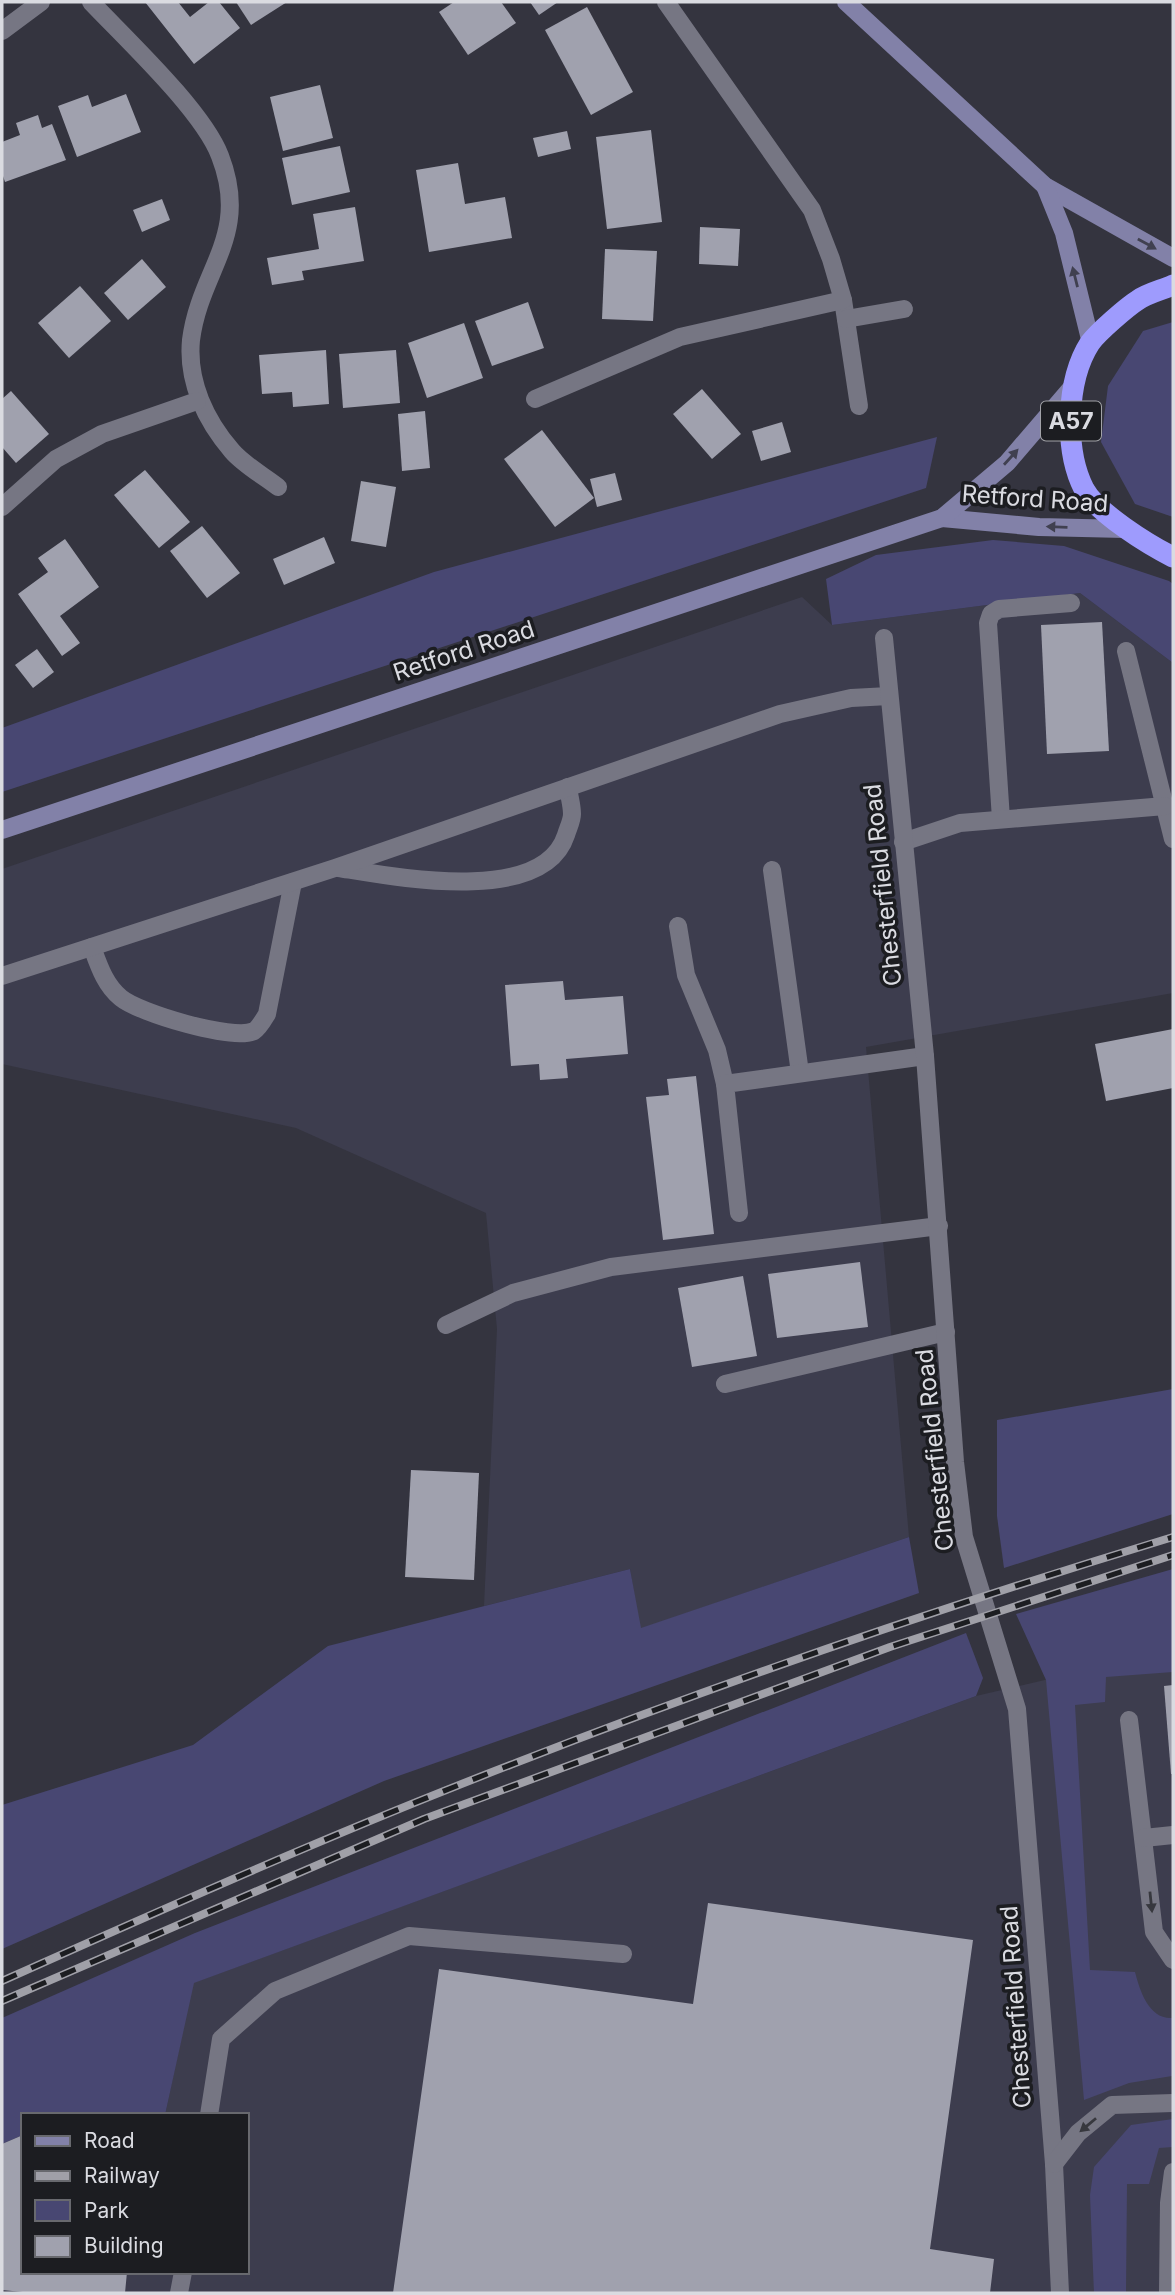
<svg xmlns="http://www.w3.org/2000/svg" width="1175" height="2295" viewBox="0 0 1175 2295" font-family="Inter,sans-serif">
<rect width="100%" height="100%" fill="#34343f"/>
<g fill="#3d3d4e">
<path d="M1080 593 1173 663V993L866 1047 909 1537 640 1629 630 1569 484 1606 497 1329 486 1213 296 1128 2 1064V869L802 597 832 625Z"/>
<path d="M1173 1650V2293H2V2144L23 2135V2272H247V2115H165L193 1983 976 1696Z"/>
</g>
<g fill="#484772">
<path d="M1173 322V517L1135 504 1101 442 1108 386 1143 331Z"/>
<path d="M937 437 926 488 2 792V728L434 572Z"/>
<path d="M993 540 1064 546 1169 581 1173 584V663L1080 593 832 625 826 579 876 555Z"/>
<path d="M1173 1389V1514L1004 1568 997 1516V1420Z"/>
<path d="M909 1537 919 1593 384 1781 2 1949V1805L193 1745 328 1646 630 1569 641 1628Z"/>
<path d="M1173 1569V1672L1106 1677 1105 1702 1075 1705 1090 1970 1135 1972C1140 1991 1149 2020 1173 2018V2070L1172 2076 1129 2083 1084 2100 1046 1680 1016 1614Z"/>
<path d="M966 1633 983 1678 976 1696 194 1983 165 2115H23V2135L2 2144V2018L195 1933Z"/>
<path d="M1173 2119V2147L1159 2148 1149 2184H1127L1126 2293H1094L1090 2195 1094 2167 1131 2125Z"/>
</g>
<g fill="#a0a1ae">
<path d="M145 2H178L190 17 209 2H219L240 28 194 64Z"/>
<path d="M236 2H287L251 25Z"/>
<path d="M454 2H501L516 23 468 55 439 12Z"/>
<path d="M530 2H558L539 15Z"/>
<path d="M587 7 633 92 591 115 545 30Z"/>
<path d="M320 85 333 138 283 151 270 97Z"/>
<path d="M126 94 141 132 77 157 58 106 88 95 92 107Z"/>
<path d="M38 115 42 128 52 124 66 160 5 182 2 173V142L20 135 16 123Z"/>
<path d="M651 130 662 222 607 229 596 137Z"/>
<path d="M567 131 571 149 538 157 533 138Z"/>
<path d="M340 146 350 192 292 205 282 158Z"/>
<path d="M458 163 465 204 505 197 512 238 429 252 416 170Z"/>
<path d="M162 199 170 220 142 232 133 210Z"/>
<path d="M355 207 364 261 302 271 304 280 272 285 267 258 319 249 313 214Z"/>
<path d="M700 227 740 229 738 266 699 264Z"/>
<path d="M605 249 657 251 653 321 602 319Z"/>
<path d="M142 259 166 287 128 320 104 293Z"/>
<path d="M80 286 111 321 69 358 38 323Z"/>
<path d="M528 302 544 348 492 366 475 321Z"/>
<path d="M464 323 483 378 427 398 408 343Z"/>
<path d="M326 350 329 404 293 407 292 392 262 394 259 355Z"/>
<path d="M396 350 400 403 343 408 339 354Z"/>
<path d="M702 389 741 434 712 459 673 414Z"/>
<path d="M11 391 49 434 16 463 2 447V399Z"/>
<path d="M425 411 430 468 402 471 398 414Z"/>
<path d="M782 422 791 452 761 461 752 431Z"/>
<path d="M542 430 594 498 555 527 504 459Z"/>
<path d="M145 470 190 522 159 548 114 495Z"/>
<path d="M615 473 622 500 597 507 590 479Z"/>
<path d="M361 481 396 487 386 547 351 541Z"/>
<path d="M202 526 240 573 207 598 170 551Z"/>
<path d="M324 537 335 563 284 585 273 559Z"/>
<path d="M65 539 99 587 60 616 80 643 62 656 18 594 48 572 38 558Z"/>
<path d="M1102 622 1109 751 1047 754 1041 625Z"/>
<path d="M37 649 54 672 33 688 15 665Z"/>
<path d="M563 981 565 1000 623 996 628 1054 566 1059 568 1078 540 1080 539 1064 511 1066 505 985Z"/>
<path d="M1173 1029V1088L1106 1101 1095 1044Z"/>
<path d="M696 1076 714 1234 663 1240 646 1097 669 1095 667 1079Z"/>
<path d="M860 1262 868 1327 777 1338 768 1274Z"/>
<path d="M743 1276 757 1356 692 1367 678 1288Z"/>
<path d="M411 1470 479 1473 474 1580 405 1577Z"/>
<path d="M1173 1685V1774H1171L1164 1686Z"/>
<path d="M708 1903 973 1940 930 2249 994 2259 990 2293H393L439 1969 693 2004Z"/>
<path d="M23 2135V2272H127L125 2293H33L2 2290V2144Z"/>
</g>
<g fill="none" stroke-linecap="round" stroke-linejoin="round">
<g stroke="#767683" stroke-width="18">
<path d="M1126 651 1173 839"/>
<path d="M1001 819 988 623 991 614 999 609 1071 603"/>
<path d="M903 842 960 823 1165 806"/>
<path d="M339 868C395 877 543 906 566 835 568 828 572 821 572 814 572 805 569 796 568 787"/>
<path d="M772 870 800 1073"/>
<path d="M678 926 686 975 717 1050 725 1084"/>
<path d="M92 947C99 966 105 985 121 998 139 1013 233 1041 254 1031 259 1028 264 1019 267 1014L293 882"/>
<path d="M2 976 335 868 780 714 851 698 889 696"/>
<path d="M739 1213 725 1084 925 1056"/>
<path d="M446 1325 513 1293 611 1267 939 1226"/>
<path d="M725 1384 946 1332"/>
<path d="M1129 1720 1154 1932 1173 1960"/>
<path d="M1144 1838 1173 1835"/>
<path d="M209 2115 221 2039 275 1991 409 1936 623 1954"/>
<path d="M179 2293 183 2272"/>
<path d="M1168 2293 1169 2203 1173 2172"/>
</g>
<g stroke="#767683" stroke-width="18">
<path d="M91 2C127 40 203 111 220 156 251 236 200 269 191 340 187 382 206 421 232 451 244 465 264 476 278 487"/>
<path d="M2 31 41 2"/>
<path d="M843 300 859 406"/>
<path d="M846 319 904 309"/>
<path d="M535 399 680 337 843 300 831 259 812 210 666 2"/>
<path d="M2 507 56 459 102 434 197 401"/>
<path d="M884 638 925 1056 955 1462 964 1537 1017 1709 1054 2164 1060 2293"/>
<path d="M1054 2164 1078 2133 1112 2105 1173 2103"/>
</g>
<g stroke="#8281a8" stroke-width="18">
<path d="M846 2 1045 186 1173 258"/>
<path d="M1045 186 1064 233 1091 343"/>
<path d="M942 518 1039 527 1125 529"/>
<path d="M2 830 942 518 1007 463 1073 386"/>
</g>
<path stroke="#9e9bfd" stroke-width="21" d="M1173 285C1162 290 1148 293 1138 300 1127 307 1098 332 1090 343 1066 380 1064 450 1084 489 1097 513 1149 545 1173 557"/>
<g stroke="#a0a0a8" stroke-width="8">
<g id="rail">
<path d="M2 1981C172 1905 343 1829 518 1762 733 1678 952 1604 1173 1537"/>
<path d="M2 2001 424 1819 890 1647 1173 1555"/>
</g>
</g>
<use href="#rail" stroke="#1c1d21" stroke-width="5" stroke-dasharray="16" stroke-linecap="butt"/>
</g>
<defs><path id="oneway-solid" d="M-6-.8H1V-3.2L6.5 0L1 3.2V.8H-6Z" transform="scale(1.75)"/></defs>
<g fill="#404050">
<use href="#oneway-solid" transform="translate(1147 244) rotate(29)"/>
<use href="#oneway-solid" transform="translate(1075 277) rotate(-104)"/>
<use href="#oneway-solid" transform="translate(1011 457) rotate(-48)"/>
<use href="#oneway-solid" transform="translate(1057 527) rotate(-178)"/>
</g>
<g fill="#37383e">
<use href="#oneway-solid" transform="translate(1151 1902) rotate(84)"/>
<use href="#oneway-solid" transform="translate(1088 2125) rotate(140)"/>
</g>
<g text-anchor="middle" stroke-width="7" stroke-linejoin="round" paint-order="stroke">
<rect fill="#1c1d21" stroke="#a1a2a7" stroke-width="2" x="1041" y="401.5" width="60" height="39" rx="5"/>
<g font-size="23" font-weight="bold" fill="#dadbe1">
<text x="1071" y="429">A57</text>
</g>
<g font-size="24" fill="#dadbe1" stroke="#1c1d21">
<text transform="translate(1035 499) rotate(4)" y="8">Retford Road</text>
<text transform="translate(464 651) rotate(-18)" y="8">Retford Road</text>
<text transform="translate(883 885) rotate(-96)" y="8">Chesterfield Road</text>
<text transform="translate(935 1450) rotate(-96)" y="8">Chesterfield Road</text>
<text transform="translate(1016 2007) rotate(-94)" y="8">Chesterfield Road</text>
</g>
</g>
<rect width="1175" height="2295" fill="none" stroke="#dadbe1" stroke-width="7"/>
<rect x="21" y="2113" width="228" height="161" fill="#1c1d21" stroke="#68696e" stroke-width="2"/>
<rect x="35" y="2136" width="35" height="10" fill="#8281a8" stroke="#68696e" stroke-width="2"/>
<text x="84" y="2148" font-size="21" fill="#dadbe1">Road</text>
<rect x="35" y="2171" width="35" height="10" fill="#a0a0a8" stroke="#68696e" stroke-width="2"/>
<text x="84" y="2183" font-size="21" fill="#dadbe1">Railway</text>
<rect x="35" y="2200" width="35" height="21" fill="#484772" stroke="#68696e" stroke-width="2"/>
<text x="84" y="2218" font-size="21" fill="#dadbe1">Park</text>
<rect x="35" y="2236" width="35" height="21" fill="#a0a1ae" stroke="#68696e" stroke-width="2"/>
<text x="84" y="2253" font-size="21" fill="#dadbe1">Building</text>
</svg>
